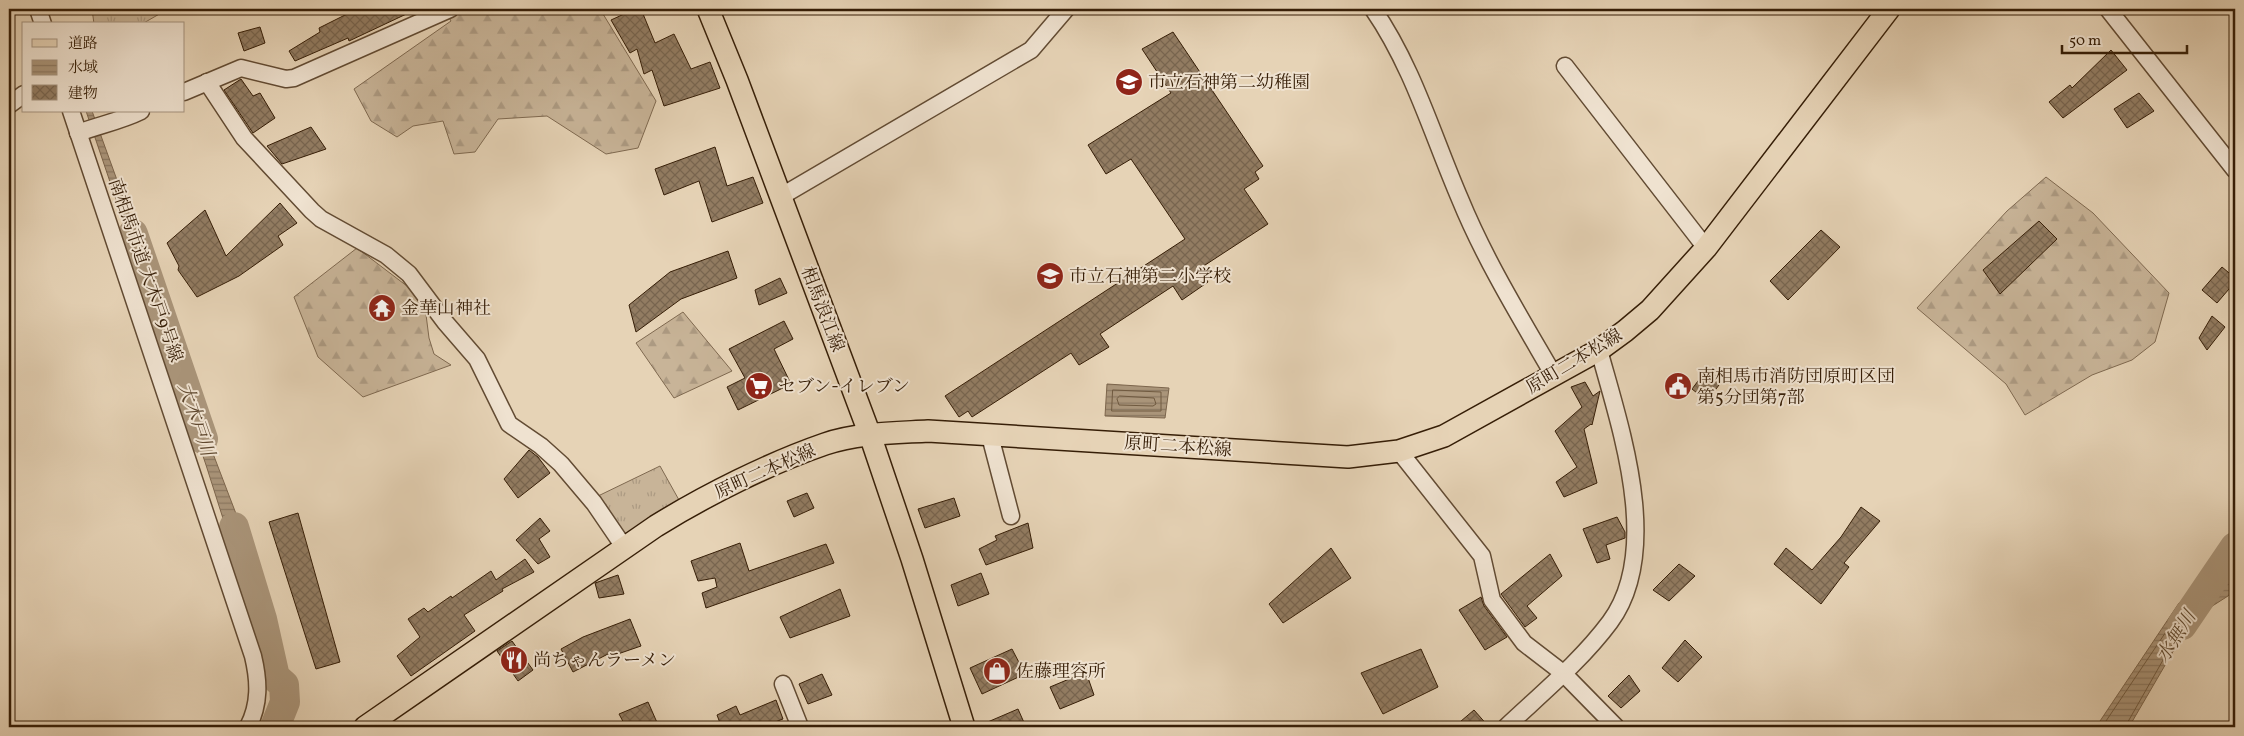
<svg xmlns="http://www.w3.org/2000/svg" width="2244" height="736" viewBox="0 0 2244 736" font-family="Vollkorn,'Noto Serif JP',serif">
<defs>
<pattern id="grass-tufts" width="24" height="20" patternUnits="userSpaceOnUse" patternTransform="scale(1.25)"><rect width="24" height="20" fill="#c8b498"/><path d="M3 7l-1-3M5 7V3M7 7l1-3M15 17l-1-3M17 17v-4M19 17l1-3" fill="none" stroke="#ac9a82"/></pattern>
<pattern id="forest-firs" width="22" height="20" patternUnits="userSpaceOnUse" patternTransform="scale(1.25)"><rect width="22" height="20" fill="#c8b498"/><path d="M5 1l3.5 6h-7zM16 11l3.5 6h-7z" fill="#ac9a82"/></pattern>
<pattern id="water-rules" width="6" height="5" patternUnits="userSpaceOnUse" patternTransform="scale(1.25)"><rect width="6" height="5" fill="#aa957a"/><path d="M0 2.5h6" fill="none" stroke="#8b7962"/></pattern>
<pattern id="building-cross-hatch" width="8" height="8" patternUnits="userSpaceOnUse" patternTransform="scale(1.25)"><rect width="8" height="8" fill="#927c62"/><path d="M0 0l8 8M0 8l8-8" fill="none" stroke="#78654f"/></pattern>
</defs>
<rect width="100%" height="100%" fill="#e6d3b6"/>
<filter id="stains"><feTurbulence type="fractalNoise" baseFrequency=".004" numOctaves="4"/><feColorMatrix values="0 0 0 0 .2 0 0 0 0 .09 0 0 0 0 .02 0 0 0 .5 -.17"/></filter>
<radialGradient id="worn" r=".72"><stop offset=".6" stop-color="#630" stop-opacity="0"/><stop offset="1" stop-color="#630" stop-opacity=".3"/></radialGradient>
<g fill="url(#grass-tufts)" stroke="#7f6950">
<path d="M92 9H168L142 24H94Z"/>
<path d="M660 466 679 500 625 534 596 497Z"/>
</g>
<g fill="url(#forest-firs)" stroke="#7f6950">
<path d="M444 9H600L656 101 638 148 606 154 547 116 498 119 475 152 454 154 443 121 413 126 397 137 371 121 354 89 451 21Z"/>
<path d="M2046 177 2093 213 2169 293 2155 342 2132 360 2092 375 2025 415 2006 384 1917 308 2007 211Z"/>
<path d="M357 248 424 299 429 338 434 354 451 365 363 397 318 357 294 297Z"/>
<path d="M683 312 732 371 674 398 636 343Z"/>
</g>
<g fill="url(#water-rules)" stroke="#7c654c">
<path d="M86 111H92L138 238 158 316 189 381 183 393 194 404 243 532 247 585 260 600 280 677 289 683 288 711 279 727H272L285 691 271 680 262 641 206 465Z"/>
<path d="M1107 384 1169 388 1165 418 1105 416Z"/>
<path d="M2235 566V587L2228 596 2192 619 2129 727H2096L2179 603 2221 584Z"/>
</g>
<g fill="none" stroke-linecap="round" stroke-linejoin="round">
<g stroke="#705a40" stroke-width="1">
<path d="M1113 390 1161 392V411H1112Z"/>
<path d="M1120 396 1154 398 1156 404 1153 406 1119 405 1117 399Z"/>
<path d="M2102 727 2182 608 2220 591V595L2188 616 2125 727"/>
</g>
<g stroke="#aa957a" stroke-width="30">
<path d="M133 234 203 439"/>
<path d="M234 527 262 619 275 677 284 685 285 702 275 727"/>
<path d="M2182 625 2235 547"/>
</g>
</g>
<g fill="url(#building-cross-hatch)" stroke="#361e07">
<path d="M357 9H417L349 41 348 38 295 61 289 51 320 32 319 28Z"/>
<path d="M635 9H641L655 43 674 34 691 69 710 62 720 88 664 106 652 70 644 74 637 49 630 53 611 20Z"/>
<path d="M260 27 265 43 244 51 238 33Z"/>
<path d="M1173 32 1263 166 1255 172 1259 179 1244 189 1268 224 1199 269 1208 282 1182 300 1173 286 1100 334 1109 347 1079 365 1071 353 972 417 968 411 959 417 945 396 1185 239 1131 159 1106 174 1088 145 1171 93 1142 49Z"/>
<path d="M2111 50 2127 70 2063 118 2049 102 2070 85 2072 88Z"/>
<path d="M241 79 253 96 260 93 275 118 253 133 224 90Z"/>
<path d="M2139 93 2154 111 2127 128 2114 109Z"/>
<path d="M311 127 326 149 282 164 267 146Z"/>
<path d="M715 147 727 186 753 177 763 203 712 222 699 181 664 195 655 169Z"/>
<path d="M280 203 297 223 278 236 283 245 239 276 197 297 178 270 179 266 167 243 205 210 226 256Z"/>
<path d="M2039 221 2057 239 2000 294 1983 270Z"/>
<path d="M1821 230 1840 247 1788 300 1770 281Z"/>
<path d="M728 251 737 278 681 299 636 332 629 305 670 272Z"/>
<path d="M2222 267 2235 278V282L2217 303 2202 290Z"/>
<path d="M780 278 787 293 759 305 755 290Z"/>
<path d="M2212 316 2225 327 2207 350 2199 338Z"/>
<path d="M784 321 793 339 774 349 791 384 738 410 727 387 745 378 729 349Z"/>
<path d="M1707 369 1722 381 1707 401 1692 389Z"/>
<path d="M1585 382 1593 396 1600 391 1592 425 1591 424 1584 429 1597 483 1564 497 1556 482 1577 467 1555 431 1582 407 1571 387Z"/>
<path d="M529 450 538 457 550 473 518 498 504 479Z"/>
<path d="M807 493 814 508 794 517 787 501Z"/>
<path d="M954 498 960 516 925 528 918 509Z"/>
<path d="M1861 507 1880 521 1844 563 1849 567 1821 604 1774 564 1786 548 1812 570 1841 537Z"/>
<path d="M298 513 340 662 316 669 269 522Z"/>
<path d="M1617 517 1625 532V538L1606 545 1610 559 1597 563 1583 529Z"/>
<path d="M540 518 550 531 539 539 550 557 538 564 516 540Z"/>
<path d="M1028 523 1033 548 986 565 979 549 997 540 995 536Z"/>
<path d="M740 543 749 571 826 544 834 563 706 608 702 593 717 587 715 578 698 581 691 561Z"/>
<path d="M1331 548 1351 578 1283 623 1269 604Z"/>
<path d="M1550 554 1562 576 1527 606 1537 618 1525 627 1501 594Z"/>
<path d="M525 559 534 572 502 589 503 591 464 615 475 631 411 676 397 656 420 637 408 619 424 608 428 612 451 596 452 598 491 571 496 580Z"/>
<path d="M1679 564 1695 576 1669 601 1653 590Z"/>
<path d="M981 573 989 594 958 606 951 585Z"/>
<path d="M618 575 624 594 599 598 595 583Z"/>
<path d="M840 589 850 616 790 638 780 617Z"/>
<path d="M1481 597 1484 606 1507 637 1485 650 1459 610Z"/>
<path d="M630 619 641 646 609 657 608 654 573 672 561 649 583 637Z"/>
<path d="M1685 640 1702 657 1678 682 1662 668Z"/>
<path d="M512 641 533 670 518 681 497 651Z"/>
<path d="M1012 649 1025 674 982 694 970 668Z"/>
<path d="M1421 649 1438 687 1383 714 1361 673Z"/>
<path d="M1086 672 1094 695 1060 709 1050 687Z"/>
<path d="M822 674 832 695 808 704 799 684Z"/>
<path d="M1629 675 1640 691 1621 708 1608 696Z"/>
<path d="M776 700 783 719 762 727H711L720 723 717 715 736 706 740 715Z"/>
<path d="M648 702 659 727H626L619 714Z"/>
<path d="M1018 709 1026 727H976Z"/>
<path d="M1474 710 1489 727H1454Z"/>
</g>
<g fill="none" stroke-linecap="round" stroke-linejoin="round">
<g stroke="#624b33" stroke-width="19">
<g id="minor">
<path d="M38 9 43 24"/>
<path d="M1373 9C1413 67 1432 134 1460 199 1485 260 1520 317 1553 374"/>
<path d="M2108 9 2235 170"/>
<path d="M1565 66 1706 248"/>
<path d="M207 82 244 138 312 211 321 219 386 255 409 274 445 322 477 359 509 424 541 446 561 464 594 503 624 547"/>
<path d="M184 92 241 68 286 79 294 78 450 9"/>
<path d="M9 105 24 94"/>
<path d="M71 111 253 656C259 681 260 704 248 727"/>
<path d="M78 133C99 125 121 121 141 111"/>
<path d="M780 197 1031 50 1066 9"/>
<path d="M990 436 1011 516"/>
<path d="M1399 451 1482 556 1492 600 1524 643 1563 673 1616 727"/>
<path d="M783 684 800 727"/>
<path d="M1506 727C1541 694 1581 661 1610 622 1663 550 1620 427 1599 350"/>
</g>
</g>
<g stroke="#361e07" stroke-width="24">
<g id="major">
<path d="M708 9 737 80 870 435 912 559 964 727"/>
<path d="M365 727 656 526C706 495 770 463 825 444 857 433 894 433 928 431L1348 457 1399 451 1444 436 1599 350 1625 331 1650 310 1706 248 1889 9"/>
</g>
</g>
<use href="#minor" stroke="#efe2d0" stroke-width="16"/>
<use href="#major" stroke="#e6d3b6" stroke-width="21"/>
</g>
<defs>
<g id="school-disc" transform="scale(1.4375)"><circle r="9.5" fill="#8f2418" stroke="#efe2d0"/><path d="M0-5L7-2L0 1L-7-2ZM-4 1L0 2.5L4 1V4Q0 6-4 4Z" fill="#fff"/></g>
<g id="temple-disc" transform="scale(1.4375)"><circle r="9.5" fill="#8f2418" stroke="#efe2d0"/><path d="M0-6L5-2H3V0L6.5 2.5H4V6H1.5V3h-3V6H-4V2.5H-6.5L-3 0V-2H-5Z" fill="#fff"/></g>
<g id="supermarket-disc" transform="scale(1.4375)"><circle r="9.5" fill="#8f2418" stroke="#efe2d0"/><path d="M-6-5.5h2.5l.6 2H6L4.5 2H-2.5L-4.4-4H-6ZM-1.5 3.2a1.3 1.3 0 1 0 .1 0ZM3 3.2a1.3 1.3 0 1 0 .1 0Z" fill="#fff"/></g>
<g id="civic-disc" transform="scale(1.4375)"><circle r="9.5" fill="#8f2418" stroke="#efe2d0"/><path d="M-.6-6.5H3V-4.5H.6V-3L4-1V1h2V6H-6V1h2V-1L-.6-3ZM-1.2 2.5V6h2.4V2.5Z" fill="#fff"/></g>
<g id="restaurant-disc" transform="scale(1.4375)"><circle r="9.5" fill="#8f2418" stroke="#efe2d0"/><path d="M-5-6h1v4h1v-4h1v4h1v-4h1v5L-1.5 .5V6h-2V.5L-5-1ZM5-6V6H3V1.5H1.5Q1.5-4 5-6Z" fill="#fff"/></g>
<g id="shop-disc" transform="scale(1.4375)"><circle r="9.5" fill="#8f2418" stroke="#efe2d0"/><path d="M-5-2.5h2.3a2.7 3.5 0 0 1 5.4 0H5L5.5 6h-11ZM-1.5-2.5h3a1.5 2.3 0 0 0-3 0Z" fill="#fff"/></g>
</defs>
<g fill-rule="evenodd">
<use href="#school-disc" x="1129" y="82"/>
<use href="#school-disc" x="1050" y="276"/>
<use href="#temple-disc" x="382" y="308"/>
<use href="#supermarket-disc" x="759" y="386"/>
<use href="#civic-disc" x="1678" y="386"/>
<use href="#restaurant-disc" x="514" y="660"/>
<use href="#shop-disc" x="997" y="671"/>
</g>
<g text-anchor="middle" stroke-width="4" stroke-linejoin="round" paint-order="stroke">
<g font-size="18" fill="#361e07" stroke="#efe2d0" text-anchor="start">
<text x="1148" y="88">市立石神第二幼稚園</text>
<text x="1069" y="282">市立石神第二小学校</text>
<text x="401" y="314">金華山神社</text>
<text x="1697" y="382">南相馬市消防団原町区団<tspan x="1697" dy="21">第5分団第7部</tspan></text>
<text x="778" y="392">セブン-イレブン</text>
<text x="533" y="666">尚ちゃんラーメン</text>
<text x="1016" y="677">佐藤理容所</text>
</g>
<g font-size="18" fill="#361e07" stroke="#efe2d0">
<text transform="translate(146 270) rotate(71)" y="6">南相馬市道 大木戸9号線</text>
<text transform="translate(823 309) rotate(69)" y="6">相馬浪江線</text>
<text transform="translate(1574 361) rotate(-31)" y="6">原町二本松線</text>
<text transform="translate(1178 446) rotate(4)" y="6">原町二本松線</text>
<text transform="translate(765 471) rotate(-24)" y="6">原町二本松線</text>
</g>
<g font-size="19" font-style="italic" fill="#5f482f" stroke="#efe2d0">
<text transform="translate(197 419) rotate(71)" y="7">大木戸川</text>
<text transform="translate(2175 636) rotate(-58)" y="7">水無川</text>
</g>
</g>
<rect width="2244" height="736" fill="none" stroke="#e6d3b6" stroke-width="30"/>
<rect x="10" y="10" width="2224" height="716" fill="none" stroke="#361e07" stroke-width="2.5"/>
<rect x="15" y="15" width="2214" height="706" fill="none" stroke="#361e07"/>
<rect x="22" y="22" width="162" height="90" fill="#efe2d0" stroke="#a59480"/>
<rect x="32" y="39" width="25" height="8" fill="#e6d3b6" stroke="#a59480"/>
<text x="68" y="48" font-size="15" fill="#361e07">道路</text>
<rect x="32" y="60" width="25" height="15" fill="url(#water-rules)" stroke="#a59480"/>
<text x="68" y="72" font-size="15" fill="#361e07">水域</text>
<rect x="32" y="85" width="25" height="15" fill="url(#building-cross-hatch)" stroke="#a59480"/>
<text x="68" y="98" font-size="15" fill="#361e07">建物</text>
<path d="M2062 45v8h125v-8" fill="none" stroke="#361e07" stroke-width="2.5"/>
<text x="2069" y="45" font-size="15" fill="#361e07" stroke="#efe2d0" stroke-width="4" paint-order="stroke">50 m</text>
<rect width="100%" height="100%" filter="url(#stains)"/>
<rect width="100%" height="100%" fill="url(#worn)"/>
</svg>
